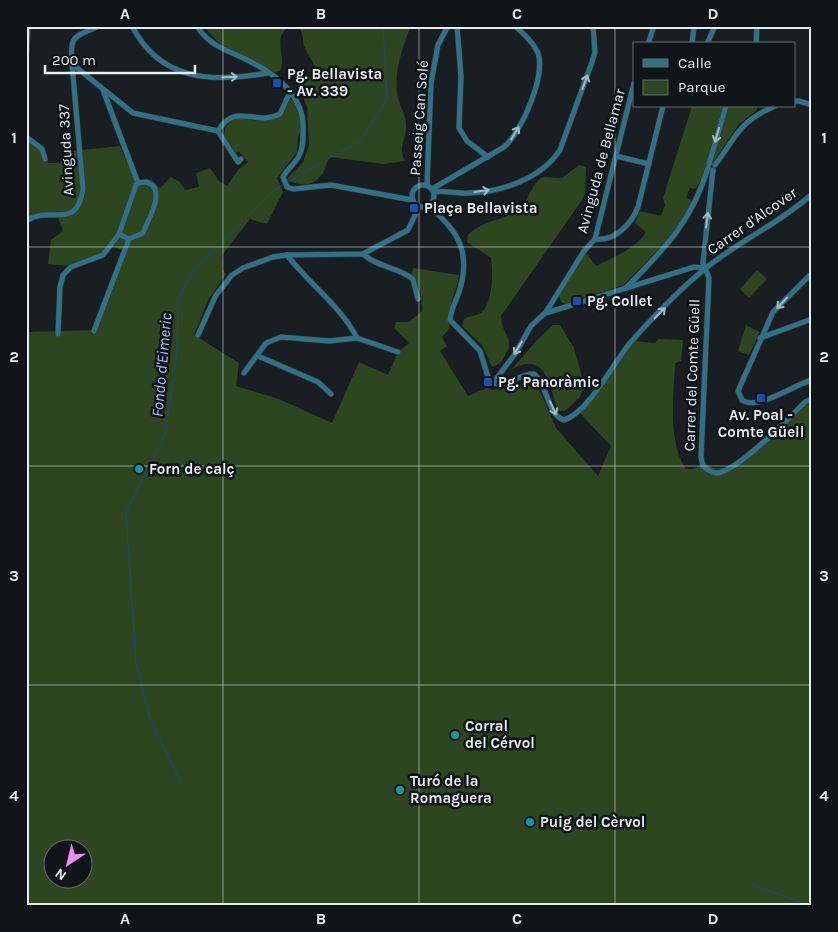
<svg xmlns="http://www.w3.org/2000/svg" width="838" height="932" viewBox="0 0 838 932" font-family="Karla,sans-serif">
<rect width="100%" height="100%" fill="#191e22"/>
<g fill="#2e461f" fill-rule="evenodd">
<path d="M203 26H411C402 48 393 74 398 98 401 108 407 118 406 128 406 141 397 148 405 161L383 164 330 157C326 162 326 169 322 174 314 187 298 187 287 179L303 162 309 145 307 107 300 89 315 70C314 60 308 57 305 48 302 42 304 35 300 29L288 27C272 40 287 56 280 71L274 72 221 45Z"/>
<path d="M293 99 299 106 301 129 298 137 297 152 277 178 283 192 267 224 250 219 222 255 223 270 226 274 208 300 194 335 239 363 236 386 279 399 332 423 359 362 388 375 398 352 409 343 394 328 396 322H409L422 311C422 296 421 287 411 275L413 268 459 275C456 293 445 310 450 328L442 337 447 346 440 351 468 396 487 388 493 390 529 381 538 387 556 428 598 476 611 446 579 412 632 341 655 343 659 339 683 340 681 361 675 363C674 395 667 442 686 469H694L705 463C708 465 712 468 715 468 741 471 785 422 804 405L812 402V906H26V332L97 330 126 252 111 245 100 254 70 266 48 264 51 240 63 231 58 218 33 217 26 224V134L43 147 48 163H61L62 152 120 146 135 180H152L160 188 171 177 180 182 185 190 199 187 196 173 210 168 219 181 227 186 239 169 248 162 239 151 236 153 224 135 226 126 235 117C256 121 283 128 289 100ZM52 850H82V880H52Z"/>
<path d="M692 106H757V110L739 124 695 189 690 188 686 197 692 201 688 215 672 235 624 285 565 304 561 302 559 296 586 253 596 266C612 258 637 248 646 232L635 223 640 211 661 216 665 205 663 198Z"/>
<path d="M579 165 586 167 585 193 582 200 501 316C501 335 517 339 504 357 501 363 498 365 492 367L482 345 462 326 464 319C469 316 477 316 482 312 493 302 493 271 491 258L467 242 468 235C481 220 505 221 520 208 530 198 530 185 543 177L562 178Z"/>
<path d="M757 270 767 279 749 298 740 289Z"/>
<path d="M553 325H560L574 348 585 387 579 398 565 411H558C550 389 547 348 511 370L538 339Z"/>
<path d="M746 325 760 332 749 355 738 351Z"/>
</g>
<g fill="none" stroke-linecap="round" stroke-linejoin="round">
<g stroke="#254279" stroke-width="1">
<path d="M288 182 361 140 387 99 383 26"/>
<path d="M181 783 150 718 136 663 126 512 165 435 177 355 178 299 195 268 274 190 284 184"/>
<path d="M753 885 811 906"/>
</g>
<g stroke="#363b3f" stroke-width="6">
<g id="minor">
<path d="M99 26C76 37 69 33 72 64L133 113 218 131"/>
<path d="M132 26C160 81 212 83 267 73"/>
<path d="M197 26C210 48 232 51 253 63 278 76 303 97 303 126 303 136 304 147 299 156 295 164 287 169 283 177L287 187 293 189 331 185 412 200"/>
<path d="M457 26 461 76 459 128 467 141 488 157"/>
<path d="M648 44 654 26"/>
<path d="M692 44 694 26"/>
<path d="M707 44 715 26"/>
<path d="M756 44 757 26"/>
<path d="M26 61 28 26"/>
<path d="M103 90 138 183"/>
<path d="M794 101H799L812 105"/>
<path d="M218 131C236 101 255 127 280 114L290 92"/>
<path d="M218 131 238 162 241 159"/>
<path d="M26 137 42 149 45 159"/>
<path d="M616 156 649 164"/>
<path d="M709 164 726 106"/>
<path d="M715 165C738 135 737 123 775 106"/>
<path d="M713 170 703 263 709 278 701 457 703 466C707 469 711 473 717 473 738 471 789 418 805 402L812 399"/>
<path d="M146 182C168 189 148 219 143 233L129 239 119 234 136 185 138 183Z"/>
<circle cx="423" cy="196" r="11"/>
<path d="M427 185 431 83 438 45 448 26"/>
<path d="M432 189 504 147C522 132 546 75 538 53 533 42 524 34 515 26"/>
<path d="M434 192C446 190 457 194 469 193 501 192 541 179 560 150L592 62 595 52 593 26"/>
<path d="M428 206C460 231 472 255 458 295 454 304 451 310 450 320L480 351 489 380C503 392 520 372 534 374 548 385 547 415 564 420 588 413 614 362 630 343 650 320 682 287 706 268 739 241 780 223 812 194"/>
<path d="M26 221C52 204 76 232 83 189L72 64"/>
<path d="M595 239C615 242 632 223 638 207L663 106"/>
<path d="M363 254C377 267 398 267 413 279L418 299"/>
<path d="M812 273 773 312 738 391 742 400C758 411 793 385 812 380"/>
<path d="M626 288C665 248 691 223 708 168"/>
<path d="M546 313 694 267 705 268"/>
<path d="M94 331 129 239"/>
<path d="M58 334 60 287 63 275 71 267 103 255 119 234"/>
<path d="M198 335 216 295 232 275 243 268 273 257 287 255 363 254 408 230 419 207"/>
<path d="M357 338 398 352"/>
<path d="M760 338 812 319"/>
<path d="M258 356 318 382 331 394"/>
<path d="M244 373 266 343 281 337 329 341 357 338C341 306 309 284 287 255"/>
<path d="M493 383 515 354 531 326 546 312 584 251 595 239 634 83"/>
</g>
</g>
<use href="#minor" stroke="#317185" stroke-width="5"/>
</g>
<defs><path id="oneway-shaft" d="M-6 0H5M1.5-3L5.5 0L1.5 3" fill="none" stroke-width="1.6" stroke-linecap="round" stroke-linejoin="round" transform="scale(1.25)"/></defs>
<g stroke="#9fbbc5">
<use href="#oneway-shaft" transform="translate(230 77) rotate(-2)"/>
<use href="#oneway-shaft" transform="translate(585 82) rotate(-70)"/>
<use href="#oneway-shaft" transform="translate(515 133) rotate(-59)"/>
<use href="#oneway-shaft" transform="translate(717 135) rotate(106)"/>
<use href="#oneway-shaft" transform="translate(482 191) rotate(-8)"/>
<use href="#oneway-shaft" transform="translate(707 220) rotate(-83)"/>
<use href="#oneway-shaft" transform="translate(782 303) rotate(133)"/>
<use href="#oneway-shaft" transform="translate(660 313) rotate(-45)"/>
<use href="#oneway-shaft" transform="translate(518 348) rotate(121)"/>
<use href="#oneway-shaft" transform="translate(553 408) rotate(66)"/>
</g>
<path fill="none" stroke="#e8ecef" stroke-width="1" stroke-opacity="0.55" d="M223 26V906M419 26V906M615 26V906M26 247H812M26 466H812M26 685H812"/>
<g fill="#1a4fb4" stroke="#101519" stroke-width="2">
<rect x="272" y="78" width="10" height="10" rx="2.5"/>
<rect x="409" y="203" width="10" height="10" rx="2.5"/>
<rect x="572" y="296" width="10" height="10" rx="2.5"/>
<rect x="483" y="377" width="10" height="10" rx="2.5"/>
<rect x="756" y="393" width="10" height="10" rx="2.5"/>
</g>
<g fill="#0f9aa8" stroke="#101519" stroke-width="2">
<circle cx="139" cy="469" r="5"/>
<circle cx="455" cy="735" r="5"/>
<circle cx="400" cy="790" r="5"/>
<circle cx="530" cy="822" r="5"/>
</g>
<g text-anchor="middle" stroke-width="5" stroke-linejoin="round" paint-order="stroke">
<g font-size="15" font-weight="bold" fill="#e8ecef" stroke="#101519" text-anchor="start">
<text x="287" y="79">Pg. Bellavista<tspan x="287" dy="17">- Av. 339</tspan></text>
<text x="424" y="213">Plaça Bellavista</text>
<text x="587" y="306">Pg. Collet</text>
<text x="498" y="387">Pg. Panoràmic</text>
<text x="761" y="420" text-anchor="middle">Av. Poal -<tspan x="761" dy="17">Comte Güell</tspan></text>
<text x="149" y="474">Forn de calç</text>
<text x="465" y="731">Corral<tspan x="465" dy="17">del Cérvol</tspan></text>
<text x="410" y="786">Turó de la<tspan x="410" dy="17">Romaguera</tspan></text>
<text x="540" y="827">Puig del Cèrvol</text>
</g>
<g font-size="15" fill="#e8ecef" stroke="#101519">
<text transform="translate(419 118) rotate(-86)" y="5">Passeig Can Solé</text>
<text transform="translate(66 150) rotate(-93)" y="5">Avinguda 337</text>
<text transform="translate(601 161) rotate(-75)" y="5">Avinguda de Bellamar</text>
<text transform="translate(752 221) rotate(-35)" y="5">Carrer d'Alcover</text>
<text transform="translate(692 375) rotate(-88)" y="5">Carrer del Comte Güell</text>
</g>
<g font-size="16" font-style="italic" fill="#a6c2f5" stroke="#101519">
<text transform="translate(161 365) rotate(-85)" y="6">Fondo d'Eimeric</text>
</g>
</g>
<rect width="838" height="932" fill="none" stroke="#101519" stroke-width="55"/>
<rect x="633" y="42" width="162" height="65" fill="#101519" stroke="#666b6f"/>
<rect x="643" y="59" width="25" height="8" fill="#317185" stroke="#666b6f"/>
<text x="678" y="68" font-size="15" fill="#e8ecef">Calle</text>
<rect x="643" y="80" width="25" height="15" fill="#2e461f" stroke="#666b6f"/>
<text x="678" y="92" font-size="15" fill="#e8ecef">Parque</text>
<g transform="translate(68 864) rotate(215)"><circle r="24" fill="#101519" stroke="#666b6f"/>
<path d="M0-4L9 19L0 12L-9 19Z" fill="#f08bf6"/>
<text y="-8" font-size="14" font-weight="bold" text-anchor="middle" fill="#e8ecef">N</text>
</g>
<path d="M45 65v8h150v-8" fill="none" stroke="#e8ecef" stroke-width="2.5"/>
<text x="52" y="65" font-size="15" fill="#e8ecef" stroke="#101519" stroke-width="4" paint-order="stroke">200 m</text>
<rect x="28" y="28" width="782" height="876" fill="none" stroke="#e8ecef" stroke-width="2"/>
<g font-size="16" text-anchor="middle" font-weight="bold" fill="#e8ecef">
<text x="125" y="19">A</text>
<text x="321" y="19">B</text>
<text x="517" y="19">C</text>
<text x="713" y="19">D</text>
<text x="14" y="143">1</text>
<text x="824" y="143">1</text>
<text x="14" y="362">2</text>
<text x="824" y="362">2</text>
<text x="14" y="581">3</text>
<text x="824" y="581">3</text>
<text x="14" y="801">4</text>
<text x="824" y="801">4</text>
<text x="125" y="924">A</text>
<text x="321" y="924">B</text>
<text x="517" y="924">C</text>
<text x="713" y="924">D</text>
</g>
</svg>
